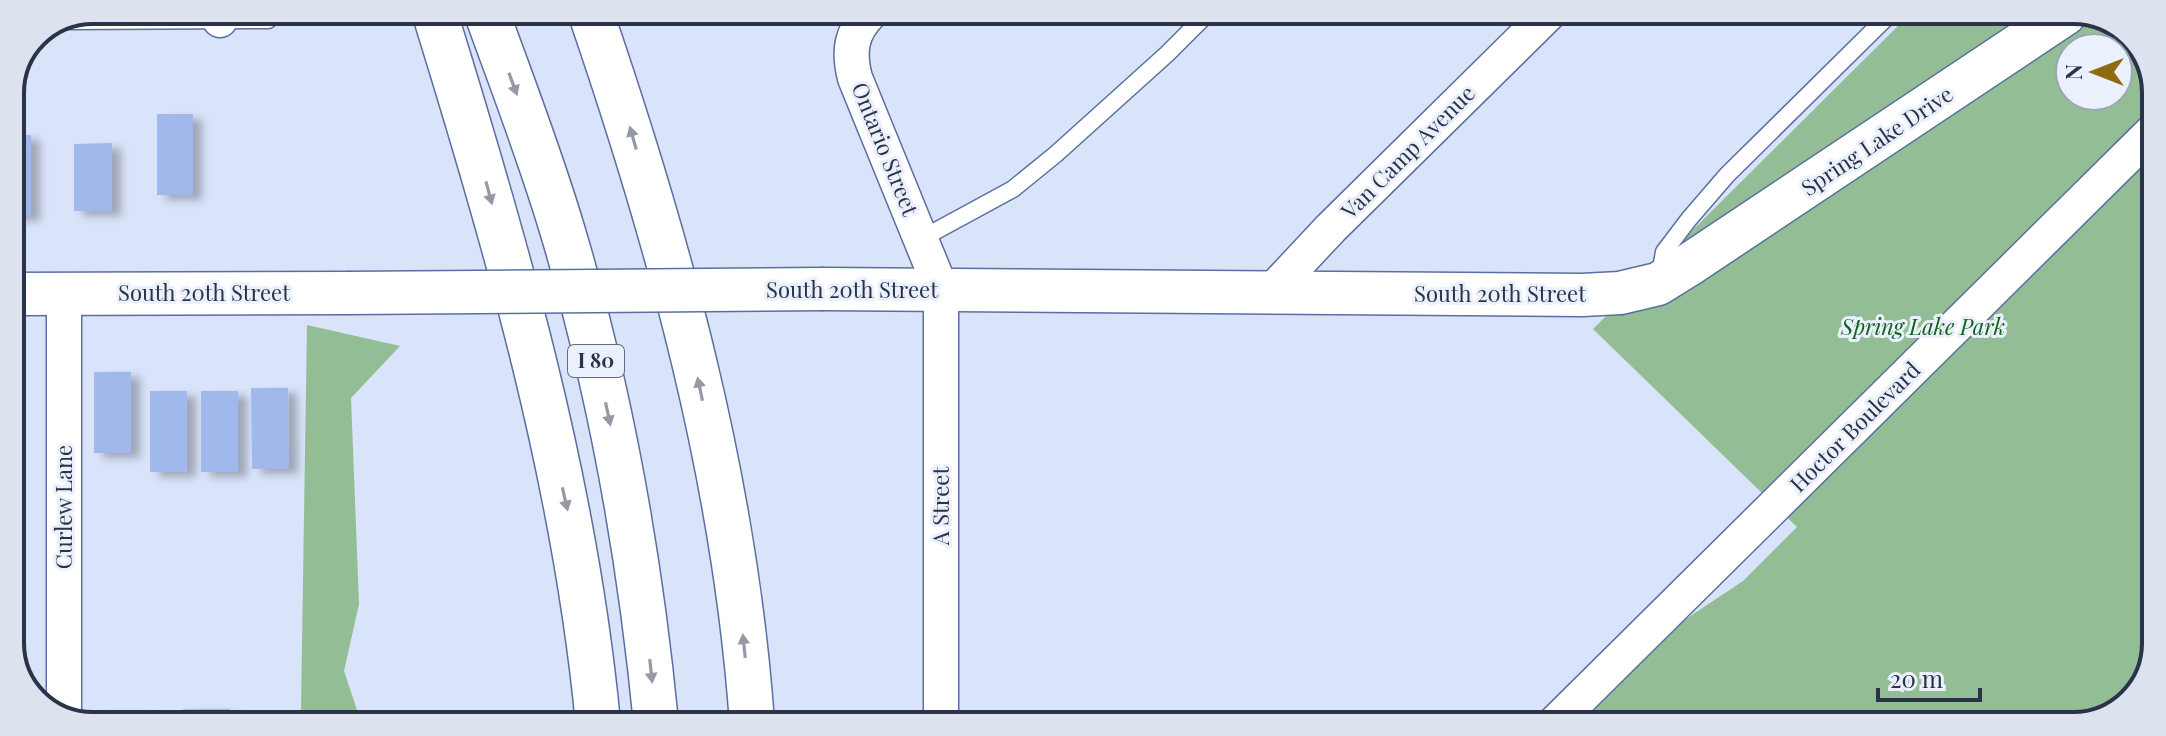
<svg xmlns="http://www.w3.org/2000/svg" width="2166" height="736" viewBox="0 0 2166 736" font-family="'Playfair Display',serif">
<defs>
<filter id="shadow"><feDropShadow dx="9" dy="5" stdDeviation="4" flood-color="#0004"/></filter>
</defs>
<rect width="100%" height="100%" fill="#d9e3f9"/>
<g fill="#93bd94" fill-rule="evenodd">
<path d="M1910 14H2099L2139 42 2156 87 2152 669 2123 709 2074 726 1567 725 1653 641 1743 581 1797 527 1593 329ZM2070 48H2118V96H2070Z"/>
<path d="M307 325 400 346 351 398 359 604 344 671 361 722H305L301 709Z"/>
</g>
<g fill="#a0b8ec" filter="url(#shadow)">
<rect x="157" y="114" width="36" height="81"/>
<rect x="10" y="135" width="21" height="81"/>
<path d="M112 143V211H74V144Z"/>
<rect x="94" y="372" width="37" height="81"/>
<path d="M251 388H288L289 469H252Z"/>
<rect x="150" y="391" width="37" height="81"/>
<rect x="201" y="391" width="37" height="81"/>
<rect x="183" y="709" width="47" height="13"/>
<rect x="95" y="712" width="48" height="10"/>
</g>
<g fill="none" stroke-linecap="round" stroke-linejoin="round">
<g stroke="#5a6f9f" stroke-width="19">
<g id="service">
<path d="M65 21 268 20"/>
<path d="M921 239 1013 189 1056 154 1167 54 1209 12"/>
<path d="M1660 274 1664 252 1689 219 1727 175 1890 14"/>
</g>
</g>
<g stroke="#5a6f9f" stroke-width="37">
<g id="minor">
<path d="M871 12C851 32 848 51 855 78L941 289V724"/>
<path d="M220 20 221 10"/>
<path d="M1270 293 1331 228 1549 13"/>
<path d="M64 720V294"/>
<path d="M1553 725 2155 129"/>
</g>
</g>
<g stroke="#5a6f9f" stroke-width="45">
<g id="tertiary">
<path d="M824 289 1582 295 1620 293 1658 284 1687 266 2065 14"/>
<path d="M10 294 348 293"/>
</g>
</g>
<g stroke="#5a6f9f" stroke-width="47">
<g id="motorway">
<path d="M434 11C506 243 575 480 598 723"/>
<path d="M486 11C512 83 540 155 562 229 610 389 640 557 656 723"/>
<path d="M590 11C669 241 735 480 752 723"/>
</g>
</g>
<use href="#service" stroke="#fff" stroke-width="16"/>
<use href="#minor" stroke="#fff" stroke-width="34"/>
<use href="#tertiary" stroke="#fff" stroke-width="42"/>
<use href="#motorway" stroke="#fff" stroke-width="44"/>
<g stroke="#5a6f9f" stroke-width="45" stroke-linecap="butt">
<path id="tertiary-bridge" d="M348 293 824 289"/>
</g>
<use href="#tertiary-bridge" stroke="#fff" stroke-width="42"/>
</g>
<defs><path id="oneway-solid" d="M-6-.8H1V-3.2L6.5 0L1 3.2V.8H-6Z" transform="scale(2)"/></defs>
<g fill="#9499a4">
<use href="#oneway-solid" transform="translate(513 84) rotate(70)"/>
<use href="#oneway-solid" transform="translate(633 138) rotate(-106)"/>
<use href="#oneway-solid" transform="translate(489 193) rotate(75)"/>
<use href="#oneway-solid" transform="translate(700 389) rotate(-102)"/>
<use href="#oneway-solid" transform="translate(608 414) rotate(78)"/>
<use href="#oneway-solid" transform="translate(565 499) rotate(77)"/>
<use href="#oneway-solid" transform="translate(744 646) rotate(-96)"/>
<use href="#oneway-solid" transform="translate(651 671) rotate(84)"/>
</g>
<g text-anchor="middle" stroke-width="6" stroke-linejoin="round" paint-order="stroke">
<rect fill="#ebf1fc" stroke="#646c7e" stroke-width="2" x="568" y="345" width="56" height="32" rx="6"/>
<g font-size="20" font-weight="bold" fill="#2a3348">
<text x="596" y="368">I 80</text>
</g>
<g font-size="22" fill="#2a3348" stroke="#ebf1fc">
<text transform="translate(1877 141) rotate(-34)" y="8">Spring Lake Drive</text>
<text transform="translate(885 149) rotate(68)" y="8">Ontario Street</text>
<text transform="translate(1408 152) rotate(-45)" y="8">Van Camp Avenue</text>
<text x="852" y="298">South 20th Street</text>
<text x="204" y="301">South 20th Street</text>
<text x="1500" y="302">South 20th Street</text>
<text transform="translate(1855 427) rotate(-45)" y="8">Hoctor Boulevard</text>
<text transform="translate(941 506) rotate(-90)" y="8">A Street</text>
<text transform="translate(64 507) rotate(-90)" y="8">Curlew Lane</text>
</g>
<g font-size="22" font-style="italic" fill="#10631f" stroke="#ebf1fc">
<text x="1923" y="335">Spring Lake Park</text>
</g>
</g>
<path d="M0 0H2166V736H0ZM93 24H2073A69 69 0 0 1 2142 93V643A69 69 0 0 1 2073 712H93A69 69 0 0 1 24 643V93A69 69 0 0 1 93 24Z" fill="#dce2ee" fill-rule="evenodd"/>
<path fill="none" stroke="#2a3348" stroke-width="4" d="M93 24H2073A69 69 0 0 1 2142 93V643A69 69 0 0 1 2073 712H93A69 69 0 0 1 24 643V93A69 69 0 0 1 93 24Z"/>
<g transform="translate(2094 72) rotate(270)"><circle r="38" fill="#ebf1fc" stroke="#9ea5b4" stroke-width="2"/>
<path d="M0-6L14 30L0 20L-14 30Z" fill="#8d6b0e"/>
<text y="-12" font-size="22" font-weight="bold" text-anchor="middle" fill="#2a3348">N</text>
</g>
<path d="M1878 688v12h102v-12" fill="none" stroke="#2a3348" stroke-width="4"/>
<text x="1890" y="688" font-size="24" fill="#2a3348" stroke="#ebf1fc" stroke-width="6" paint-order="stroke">20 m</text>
</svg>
